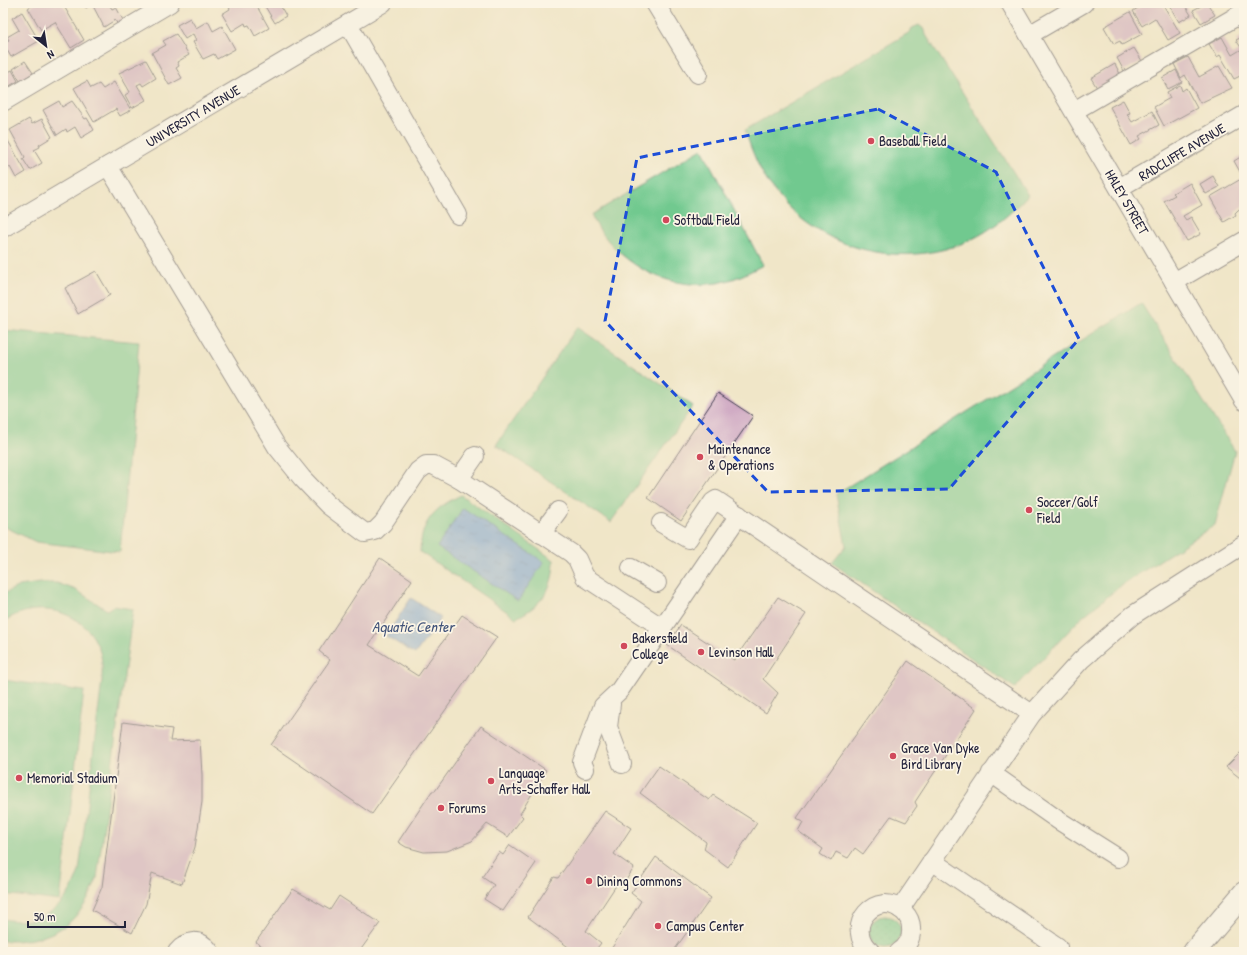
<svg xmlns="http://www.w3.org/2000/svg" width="1247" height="955" viewBox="0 0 1247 955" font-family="'Patrick Hand',sans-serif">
<defs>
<pattern id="grass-dots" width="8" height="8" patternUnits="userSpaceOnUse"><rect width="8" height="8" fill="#71c98f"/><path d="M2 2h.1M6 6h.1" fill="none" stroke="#62ac7c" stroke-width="1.8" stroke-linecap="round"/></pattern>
<pattern id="water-ripples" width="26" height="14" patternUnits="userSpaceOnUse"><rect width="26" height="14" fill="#6f9dd7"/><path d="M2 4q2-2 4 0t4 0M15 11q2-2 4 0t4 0" fill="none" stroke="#5b80b0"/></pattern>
</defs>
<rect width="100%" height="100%" fill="#fcf5e5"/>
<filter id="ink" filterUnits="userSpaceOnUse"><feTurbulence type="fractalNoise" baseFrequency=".025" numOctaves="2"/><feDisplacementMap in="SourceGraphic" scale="8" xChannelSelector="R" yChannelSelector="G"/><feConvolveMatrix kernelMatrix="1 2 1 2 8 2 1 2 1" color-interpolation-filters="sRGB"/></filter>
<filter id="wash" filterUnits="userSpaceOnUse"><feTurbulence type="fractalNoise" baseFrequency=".012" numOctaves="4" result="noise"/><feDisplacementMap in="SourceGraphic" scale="16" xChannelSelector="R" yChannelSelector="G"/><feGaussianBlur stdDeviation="0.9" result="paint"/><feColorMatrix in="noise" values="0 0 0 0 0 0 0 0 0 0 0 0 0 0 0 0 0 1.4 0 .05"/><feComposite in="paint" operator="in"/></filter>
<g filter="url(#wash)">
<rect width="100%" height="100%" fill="#f0e6c8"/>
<circle fill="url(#grass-dots)" stroke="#4a7665" cx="885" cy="932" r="16"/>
<g fill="#71c98f" stroke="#4a7665">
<path d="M919 25 925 30 926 35 1028 195C1015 209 1001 222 985 232 916 274 824 255 775 192 760 173 752 152 745 130L910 32 912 28Z"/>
<path d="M702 149 763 265C748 273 734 280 717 283 664 291 615 262 591 215Z"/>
<path d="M1141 303 1235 451 1215 525 1123 584 1081 618 1015 688 832 563 846 546 836 494Z"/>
<path d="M577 327 693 406 611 522 496 445Z"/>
<path d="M3 330 139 342 120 552 36 542 3 526Z"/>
<path d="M461 495 554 560C554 589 541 606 516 618L420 552C421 521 434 508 461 495Z"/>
<path d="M40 583H57L76 590 107 610 113 606 133 609 97 878C82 923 53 942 6 941H3V919C42 927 67 907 79 871L102 680C102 671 103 661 100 652 87 610 37 598 3 622V594L19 586Z"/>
<path d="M3 680 84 691 60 901 3 894Z"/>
</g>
<g fill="url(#water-ripples)" stroke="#486089">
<path d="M463 508 544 562 518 601 437 547Z"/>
<path d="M411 598 441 618 415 654 386 636Z"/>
</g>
<g id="blocks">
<g fill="#caa1c0">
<path d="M36 3H62L84 40 71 48 55 22 41 30 28 8Z"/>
<path d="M82 3H108L112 9 116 7 124 22 118 25 115 20 104 27 92 4 86 8Z"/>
<path d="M227 3H255L269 28 255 36 249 25 246 26 245 23 232 31 222 14 230 9Z"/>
<path d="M263 3H284L280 5 286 16 275 23Z"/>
<path d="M1146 3H1162L1180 33 1168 40 1155 18 1142 26 1133 11Z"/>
<path d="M1168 3H1193L1186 7 1191 15 1179 22Z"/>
<path d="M1207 3 1215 15 1201 23 1193 10Z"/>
<path d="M22 12 39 41 11 57 3 43 9 40 7 37 19 30 12 18Z"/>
<path d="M1130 12 1142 34 1122 45 1120 41 1114 44 1104 27Z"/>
<path d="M190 18 196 28 208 21 213 31 222 26 235 49 217 59 214 54 203 59 193 42 196 40 193 34 185 39 177 25Z"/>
<path d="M176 34 189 55 177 62 179 66 176 68 182 78 169 85 152 53 166 45 163 41Z"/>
<path d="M1244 36V74L1234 79 1220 55 1217 57 1209 44 1222 37 1232 55 1242 49 1236 40Z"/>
<path d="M1134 48 1142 61 1124 71 1117 58Z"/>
<path d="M1188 57 1199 77 1219 66 1232 88 1200 103 1185 75 1181 78 1174 64Z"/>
<path d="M146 60 156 78 143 86 141 83 137 85 146 100 132 108 125 95 130 92 119 73Z"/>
<path d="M25 61 33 73 20 81 13 69Z"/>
<path d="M1115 64 1122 78 1099 91 1091 78Z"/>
<path d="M12 70 18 81 6 88 3 82V75Z"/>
<path d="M1176 70 1182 82 1168 89 1162 78Z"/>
<path d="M87 81 91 88 99 84 103 89 114 82 131 110 120 116 116 109 94 122 74 88Z"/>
<path d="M1180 85 1182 91 1186 88 1197 108 1164 126 1154 107 1170 98 1167 92Z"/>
<path d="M1123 100 1130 113 1127 114 1132 122 1152 111 1159 125 1139 136 1141 139 1131 145 1110 107Z"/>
<path d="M59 101 62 107 72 101 85 119 87 118 94 130 81 138 75 127 67 132 66 129 57 135 43 110Z"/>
<path d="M29 119 32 124 42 119 52 137 39 145 40 147 34 150 42 163 30 170 23 159 25 157 10 130Z"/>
<path d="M7 139 26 172 16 178 10 167 3 171V142Z"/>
<path d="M1244 155V179L1234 161Z"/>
<path d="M1213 176 1219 187 1206 194 1200 184Z"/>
<path d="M1241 179 1244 184V206L1238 210 1235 213 1236 215 1224 222 1210 197Z"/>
<path d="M1190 183 1202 205 1183 216 1186 220 1191 217 1201 234 1187 241 1164 201 1175 195 1173 193Z"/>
<path d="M96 271 110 295 78 314 65 288Z"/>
<path d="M718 393 753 416 681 521 648 498Z"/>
<path d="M380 558 412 580 369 645 418 676 462 615 497 637 372 814 271 745 330 660 319 651Z"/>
<path d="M778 597 806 614 763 679 778 693 766 713 667 645 681 625 734 660Z"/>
<path d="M908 661 976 709 915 802 917 806 906 822 891 816 863 854 855 848 848 858 836 852 831 861 820 854 823 849 798 831 803 822 797 818Z"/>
<path d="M123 722 172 729 170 741 200 740 202 775V802L195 847 182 884 152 873 146 904 132 933 92 910 102 887Z"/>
<path d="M481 726 546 770 520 814 523 817 508 837 487 824 472 841 447 851 424 852 406 847 398 842 432 791H435Z"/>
<path d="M1244 749V781L1226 767Z"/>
<path d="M659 766 709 800 713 795 757 823 728 867 704 849 706 842 640 793Z"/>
<path d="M605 811 631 828 614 854 634 868 622 886 617 884 586 931 601 943 594 952H575L528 917 554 877 558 878Z"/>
<path d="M510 845 536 863 503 911 484 899 494 885 482 877 499 852 503 855Z"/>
<path d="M656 857 711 898 673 952H612L610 951 641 901 631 893Z"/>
<path d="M293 889 330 910 339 896 380 923 359 952H271L256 942Z"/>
</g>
</g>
</g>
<g filter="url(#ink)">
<use href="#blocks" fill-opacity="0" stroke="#413f50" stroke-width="1"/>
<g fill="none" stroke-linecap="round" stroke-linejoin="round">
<g stroke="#413f50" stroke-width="20">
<g id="minor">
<path d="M655 3 698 74"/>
<path d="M1010 3 1244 401"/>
<path d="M348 24 458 215"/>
<path d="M1029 35 1084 3"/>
<path d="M3 102 170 3"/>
<path d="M1074 111 1244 12"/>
<path d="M108 166 277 447 302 478 328 505 365 533 375 531 383 523 418 471 426 465H433L459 479 571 553 577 559 585 577 661 627"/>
<path d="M1119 188 1244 115"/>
<path d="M3 228 383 3"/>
<path d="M1174 282 1244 241"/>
<path d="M459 479 475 456"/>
<path d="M661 523 688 539 713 502 716 500 1032 714"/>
<path d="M541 534 558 511"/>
<path d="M631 568 657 583"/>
<path d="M611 704 608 727 622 764"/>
<path d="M585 769 582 762 603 706 619 691 739 515"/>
<path d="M991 773 1058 820 1118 858"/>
<path d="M932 861 1058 947"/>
<path d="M900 909 1032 714 1081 660 1133 615 1244 544"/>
<path d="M177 952C188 939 200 938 210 952"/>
<path d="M871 952C841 927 877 887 904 912 908 916 911 922 911 928 912 938 907 947 899 952"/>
</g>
</g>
<g stroke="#413f50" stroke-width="24">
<path id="major" d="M1194 952 1244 893"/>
</g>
<use href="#minor" stroke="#fff" stroke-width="18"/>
<use href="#major" stroke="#fff" stroke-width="22"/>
</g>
</g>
<path d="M0 0H1247V955H0ZM878 109 996 172 1079 339 949 489 768 492 605 321 637 158Z" fill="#f0e6c8" fill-opacity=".55" fill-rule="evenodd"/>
<path fill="none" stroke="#1d4ed8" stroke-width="3" stroke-dasharray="8 5" stroke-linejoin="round" d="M878 109 996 172 1079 339 949 489 768 492 605 321 637 158Z"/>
<g fill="#d1495b" stroke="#fcf5e5" stroke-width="1.5">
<circle cx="871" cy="141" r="4"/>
<circle cx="666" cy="220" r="4"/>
<circle cx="700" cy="457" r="4"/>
<circle cx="1029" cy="510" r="4"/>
<circle cx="624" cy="646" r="4"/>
<circle cx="701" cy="652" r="4"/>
<circle cx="893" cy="756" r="4"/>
<circle cx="19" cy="778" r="4"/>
<circle cx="491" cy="781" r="4"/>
<circle cx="441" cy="808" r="4"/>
<circle cx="589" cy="881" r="4"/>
<circle cx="658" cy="926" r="4"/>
</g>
<g text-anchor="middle" stroke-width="3.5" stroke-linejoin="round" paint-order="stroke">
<g font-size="14" fill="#22223b" stroke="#fcf5e5">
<text transform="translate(193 116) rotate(-31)" y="5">UNIVERSITY AVENUE</text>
<text transform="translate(1182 152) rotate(-31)" y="5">RADCLIFFE AVENUE</text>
<text transform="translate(1127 202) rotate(60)" y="5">HALEY STREET</text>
</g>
<g font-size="14" fill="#22223b" stroke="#fcf5e5" text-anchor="start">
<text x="879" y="146">Baseball Field</text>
<text x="674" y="225">Softball Field</text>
<text x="708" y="454">Maintenance<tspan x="708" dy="16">&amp; Operations</tspan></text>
<text x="1037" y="507">Soccer/Golf<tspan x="1037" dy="16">Field</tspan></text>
<text x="632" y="643">Bakersfield<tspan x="632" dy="16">College</tspan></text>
<text x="709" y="657">Levinson Hall</text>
<text x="901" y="753">Grace Van Dyke<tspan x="901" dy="16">Bird Library</tspan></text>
<text x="499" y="778">Language<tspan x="499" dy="16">Arts-Schaffer Hall</tspan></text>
<text x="27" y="783">Memorial Stadium</text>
<text x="449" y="813">Forums</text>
<text x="597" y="886">Dining Commons</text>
<text x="666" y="931">Campus Center</text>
</g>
<g font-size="15" font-style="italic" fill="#415379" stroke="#fcf5e5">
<text x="413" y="632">Aquatic Center</text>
</g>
</g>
<rect width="1247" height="955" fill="none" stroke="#fcf5e5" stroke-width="16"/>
<g transform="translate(46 46) rotate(150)" stroke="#fcf5e5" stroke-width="3" paint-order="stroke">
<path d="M0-3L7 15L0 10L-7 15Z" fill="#22223b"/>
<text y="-6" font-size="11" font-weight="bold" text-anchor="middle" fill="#22223b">N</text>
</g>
<path d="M28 921v6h97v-6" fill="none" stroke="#22223b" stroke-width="2"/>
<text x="34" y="921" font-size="12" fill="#22223b" stroke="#fcf5e5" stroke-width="3" paint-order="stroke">50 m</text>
</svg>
